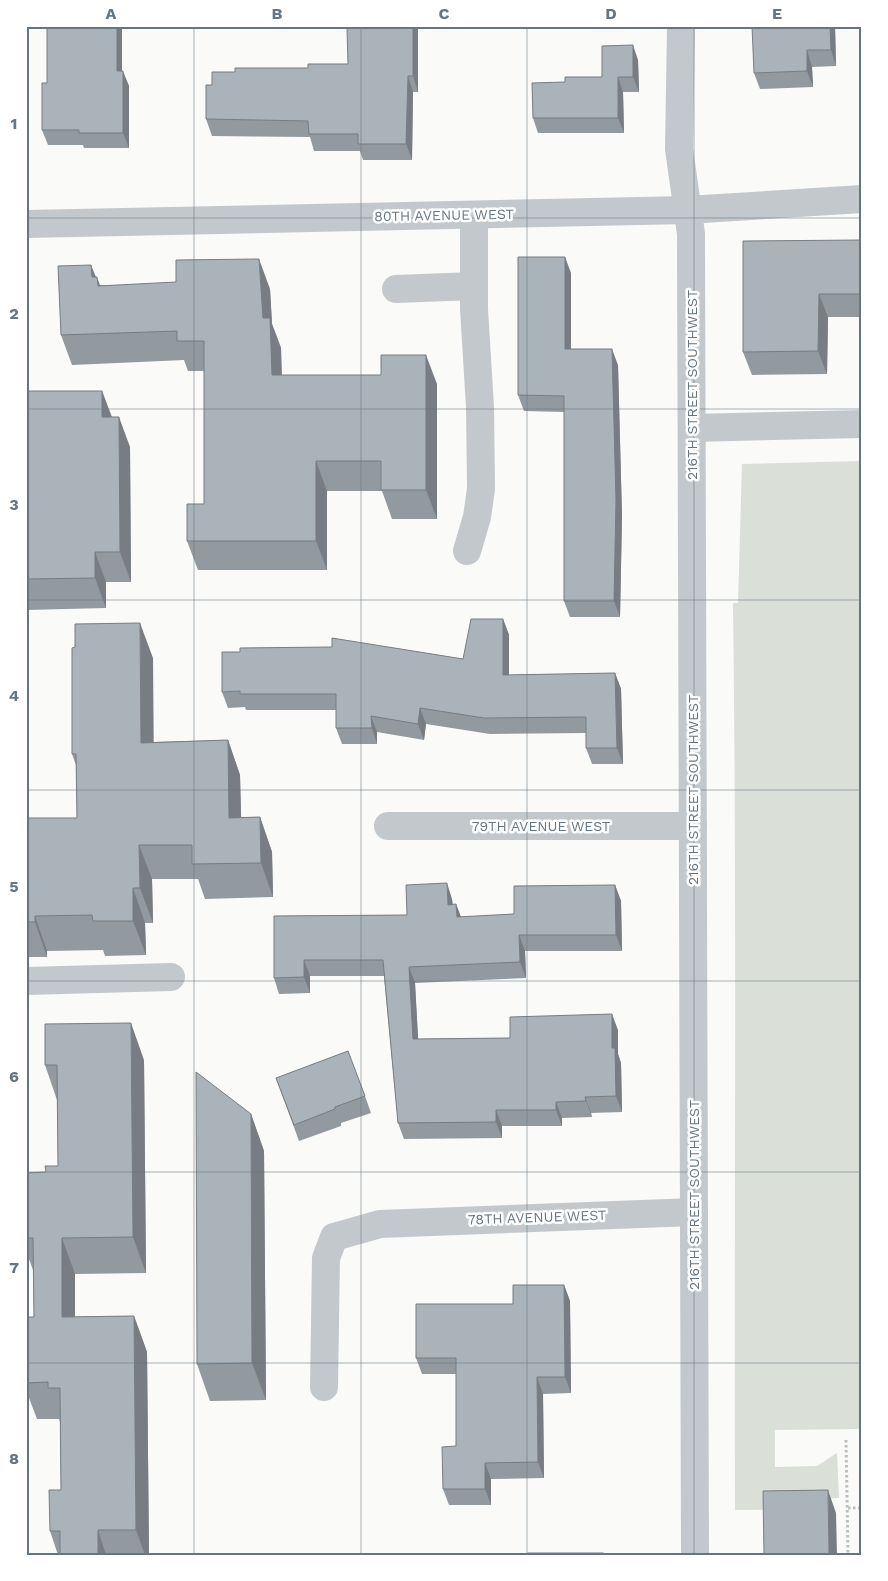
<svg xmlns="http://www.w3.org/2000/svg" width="888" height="1581" viewBox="0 0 888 1581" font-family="'Work Sans',sans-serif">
<rect width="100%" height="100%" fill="#fafaf8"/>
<path fill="#dadfd7" d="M862 461V1429L775 1430V1467L817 1466 837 1453 839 1498 822 1499V1509L735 1510C734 1208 737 906 733 603H738L742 464Z"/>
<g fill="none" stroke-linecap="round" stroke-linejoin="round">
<g stroke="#bbbfc2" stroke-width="3" stroke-dasharray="2.5 2.5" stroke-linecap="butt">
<path d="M846 1440 848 1555"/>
<path d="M848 1508H862"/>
</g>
<g stroke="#c3c8cc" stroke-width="28">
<path d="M681 26 679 149 691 234 695 1555"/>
<path d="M26 224 687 210 862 199"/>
<path d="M396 289 474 286"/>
<path d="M692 428 862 424"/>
<path d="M467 551 477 517 481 489 480 407 474 309V215"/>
<path d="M388 826H693"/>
<path d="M26 981 171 977"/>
<path d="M324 1387 326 1258 334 1237 380 1224 694 1212"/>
</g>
</g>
<g fill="#929a9f">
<path d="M122 26V71L129 86V148H84L83 145H48L42 130 47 83Z"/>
<path d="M370 26H418V92H413L412 160H363L360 151H314L310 137 212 136 206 119 212 85 235 72 308 68 348 64 370 28Z"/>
<path d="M835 26 836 66 812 67 813 87 760 89 754 73Z"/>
<path d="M638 60 639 92H623L624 133H538L533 118 565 82 602 77Z"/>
<path d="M862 240V317H828L827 374 752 375 743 352Z"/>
<path d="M571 273V349L618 365 622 516 620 617H570L564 601V412L524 411 518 395Z"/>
<path d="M100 285 270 289 272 324 281 348 282 375 437 384V519H392L382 491H327V570H198L187 541 204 504V371H188L184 360 72 365 61 335Z"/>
<path d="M26 391H102L112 417 130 447 131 582H106V608L26 610Z"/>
<path d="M503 619 509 635V675L615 673 621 689 623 764H592L586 748V733L490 734 426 724 424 740 377 732V744H342L336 728V710H246L245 707 228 708 222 692 463 659Z"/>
<path d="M153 658V742L228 740 240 775 241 817H260L272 852 273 897 205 899 198 879H152L153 923H145L146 955 105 956 103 950 47 951V957H26V818H77L76 765 72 754Z"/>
<path d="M615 885 621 901 622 951H525L526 978 415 983 418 1039 510 1038 618 1030V1054L621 1063 622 1112 591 1113 592 1117 562 1118V1126H502V1138L404 1139 398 1123 384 976H310V993L279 994 274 978V916L407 915 452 899 453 905 456 904 461 917 514 914Z"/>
<path d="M144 1060 146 1273 75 1274V1317L134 1316 147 1352 149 1555H58L50 1531 61 1490 60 1422 59 1419H37L26 1390V1317H34L33 1270 26 1251V1173L46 1172 58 1166 57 1100 45 1065Z"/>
<path d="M276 1078 365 1096 371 1113 341 1123V1126L299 1141Z"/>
<path d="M251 1114 264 1151 266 1400 210 1401 197 1364Z"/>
<path d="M564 1285 570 1301 571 1393 543 1394 544 1478 491 1479V1505H449L443 1489 456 1446V1374H422L416 1358 513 1304Z"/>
</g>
<g fill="#777d82">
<path d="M117 26H122V86L117 71Z"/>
<path d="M413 26H418V92L413 76Z"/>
<path d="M830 26H835L836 66 831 50Z"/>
<path d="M633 45 638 60 639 92 633 77Z"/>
<path d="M807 50 812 67 813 87 807 71Z"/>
<path d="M123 71 129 86V148L123 133Z"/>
<path d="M408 76 413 92 412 160 406 144Z"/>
<path d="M618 77 623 92 624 133 618 118Z"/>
<path d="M565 257 571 273V365L565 349Z"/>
<path d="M259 259 270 289 272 324 281 348 282 404 272 375 263 318Z"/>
<path d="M91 265 98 282 97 277 108 307 92 277Z"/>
<path d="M819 294 828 317 827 374 818 351Z"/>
<path d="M612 349 618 365 622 516 620 617 614 601Z"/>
<path d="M426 355 437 384V519L426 490Z"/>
<path d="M102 391 113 421 102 417Z"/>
<path d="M119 417 130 447 131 582 120 552Z"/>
<path d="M316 461 327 491V570L316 541Z"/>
<path d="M95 552 106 582V608L95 578Z"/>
<path d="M503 619 509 635V690L503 675Z"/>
<path d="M140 623 153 658 154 778 141 743Z"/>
<path d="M615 673 621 689 623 764 617 748Z"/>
<path d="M420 708 426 724 424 740 418 724Z"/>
<path d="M371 716 377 732V744L372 728Z"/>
<path d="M228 740 240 775 242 852 229 818Z"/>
<path d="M260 817 272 852 273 897 261 863Z"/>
<path d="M139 845 152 879 153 923 140 888Z"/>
<path d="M447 883 452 899 454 921 448 905Z"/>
<path d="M615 885 621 901 622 951 616 935Z"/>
<path d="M133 888 145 923 146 955 133 921Z"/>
<path d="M456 904 462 920 457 917Z"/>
<path d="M35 916 47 951V957L35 922Z"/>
<path d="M519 935 525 951 526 978 520 962Z"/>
<path d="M304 960 310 976V993L304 977Z"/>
<path d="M409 967 415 983 419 1055 413 1039Z"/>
<path d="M612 1014 618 1030V1054L621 1063 622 1112 616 1096 612 1048Z"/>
<path d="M131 1023 144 1060 146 1273 133 1237Z"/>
<path d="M585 1097 591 1113 592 1117 586 1101Z"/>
<path d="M556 1102 562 1118V1126L556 1110Z"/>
<path d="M496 1110 502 1126V1138L496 1122Z"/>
<path d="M251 1114 264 1151 266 1400 252 1363Z"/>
<path d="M62 1238 75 1274V1353L62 1317Z"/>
<path d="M564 1285 570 1301 571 1393 565 1377Z"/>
<path d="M134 1316 147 1352 149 1555H145L136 1530Z"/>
<path d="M537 1377 543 1394 544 1478 538 1462Z"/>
<path d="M485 1463 491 1479V1505L485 1489Z"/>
<path d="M828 1490 836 1513 837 1555H829Z"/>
<path d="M98 1530 106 1555H98Z"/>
</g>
<g fill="#aab3b9" stroke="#777d82">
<path d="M47 26H117V71H123V133H79V130H42V83H47Z"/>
<path d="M370 26H413V76H408L406 144H358V134H309L308 121 206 119V85H212V72H235V68H308V64H348L347 28H370Z"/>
<path d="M752 26H830L831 50H807V71L754 73Z"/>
<path d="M633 45V77H618V118H533L532 83 565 82V77H602V46Z"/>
<path d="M862 240V294H819L818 351 743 352V241Z"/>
<path d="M518 257H565V349H612L616 500 614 601H564V396L518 395Z"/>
<path d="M259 259 263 318H270L272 375H381V355H426V490H381V461H316V541H187V504H204V341H177V331L61 335 58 266 91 265 92 277H97L98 286 176 282V260Z"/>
<path d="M26 391H102V417H119L120 552H95V578L26 579Z"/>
<path d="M471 619H503V675L615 673 617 748H586V717L484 718 420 708 418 724 371 716 372 728H336V694H240V691L222 692V652H240V648L332 647V638L463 659Z"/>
<path d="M140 623 141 743 228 740 229 818 260 817 261 863 192 864V845H139L140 888H133V921H93L92 915 35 916V922H26V818H77L76 754H72V648L75 647V624Z"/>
<path d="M447 883 448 905 456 904 457 917 514 914V886L615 885 616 935H519L520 962 409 967 413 1039 510 1038V1017L612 1014V1048H615L616 1096 585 1097 586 1101 556 1102V1110H496V1122L398 1123 383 960H304V977L274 978V916L407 915 406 885Z"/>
<path d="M131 1023 133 1237 62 1238V1317L134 1316 136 1530H98V1555H60V1531H50L49 1490H61L60 1388H48V1382L26 1383V1317H34L33 1238H26V1173L46 1172 45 1166H58L57 1065H45V1024Z"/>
<path d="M348 1051 365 1096 335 1107V1109L294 1125 276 1078Z"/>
<path d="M196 1072 251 1114 252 1363 197 1364Z"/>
<path d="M513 1285H564L565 1377H537L538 1462 485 1463V1489H443L442 1447 456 1446V1358H416V1304H513Z"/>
<path d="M828 1490 829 1555H764L763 1491Z"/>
<rect x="528" y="1553" width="75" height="2"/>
</g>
<path fill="none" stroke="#657683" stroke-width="1" stroke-opacity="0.55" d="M194 26V1555M361 26V1555M527 26V1555M694 26V1555M26 218H862M26 409H862M26 600H862M26 790H862M26 981H862M26 1172H862M26 1363H862"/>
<g text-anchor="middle" stroke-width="5" stroke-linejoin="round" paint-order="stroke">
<g font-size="14" fill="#657683" stroke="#fff">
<text transform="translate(444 215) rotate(-1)" y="5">80TH AVENUE WEST</text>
<text transform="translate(692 385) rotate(-90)" y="5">216TH STREET SOUTHWEST</text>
<text transform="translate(693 790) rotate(-90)" y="5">216TH STREET SOUTHWEST</text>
<text x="541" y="831">79TH AVENUE WEST</text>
<text transform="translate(694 1195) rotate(-90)" y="5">216TH STREET SOUTHWEST</text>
<text transform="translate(537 1217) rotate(-2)" y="5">78TH AVENUE WEST</text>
</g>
</g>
<rect width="888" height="1581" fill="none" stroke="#ffffff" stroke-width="55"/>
<rect x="28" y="28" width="832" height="1526" fill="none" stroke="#657683" stroke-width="2"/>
<g font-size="16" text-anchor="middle" font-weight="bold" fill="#657683">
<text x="111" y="19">A</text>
<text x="277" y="19">B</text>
<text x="444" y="19">C</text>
<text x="611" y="19">D</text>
<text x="777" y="19">E</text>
<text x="14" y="129">1</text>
<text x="14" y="319">2</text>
<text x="14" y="510">3</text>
<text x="14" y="701">4</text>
<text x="14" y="892">5</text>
<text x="14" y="1082">6</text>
<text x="14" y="1273">7</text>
<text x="14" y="1464">8</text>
</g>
</svg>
